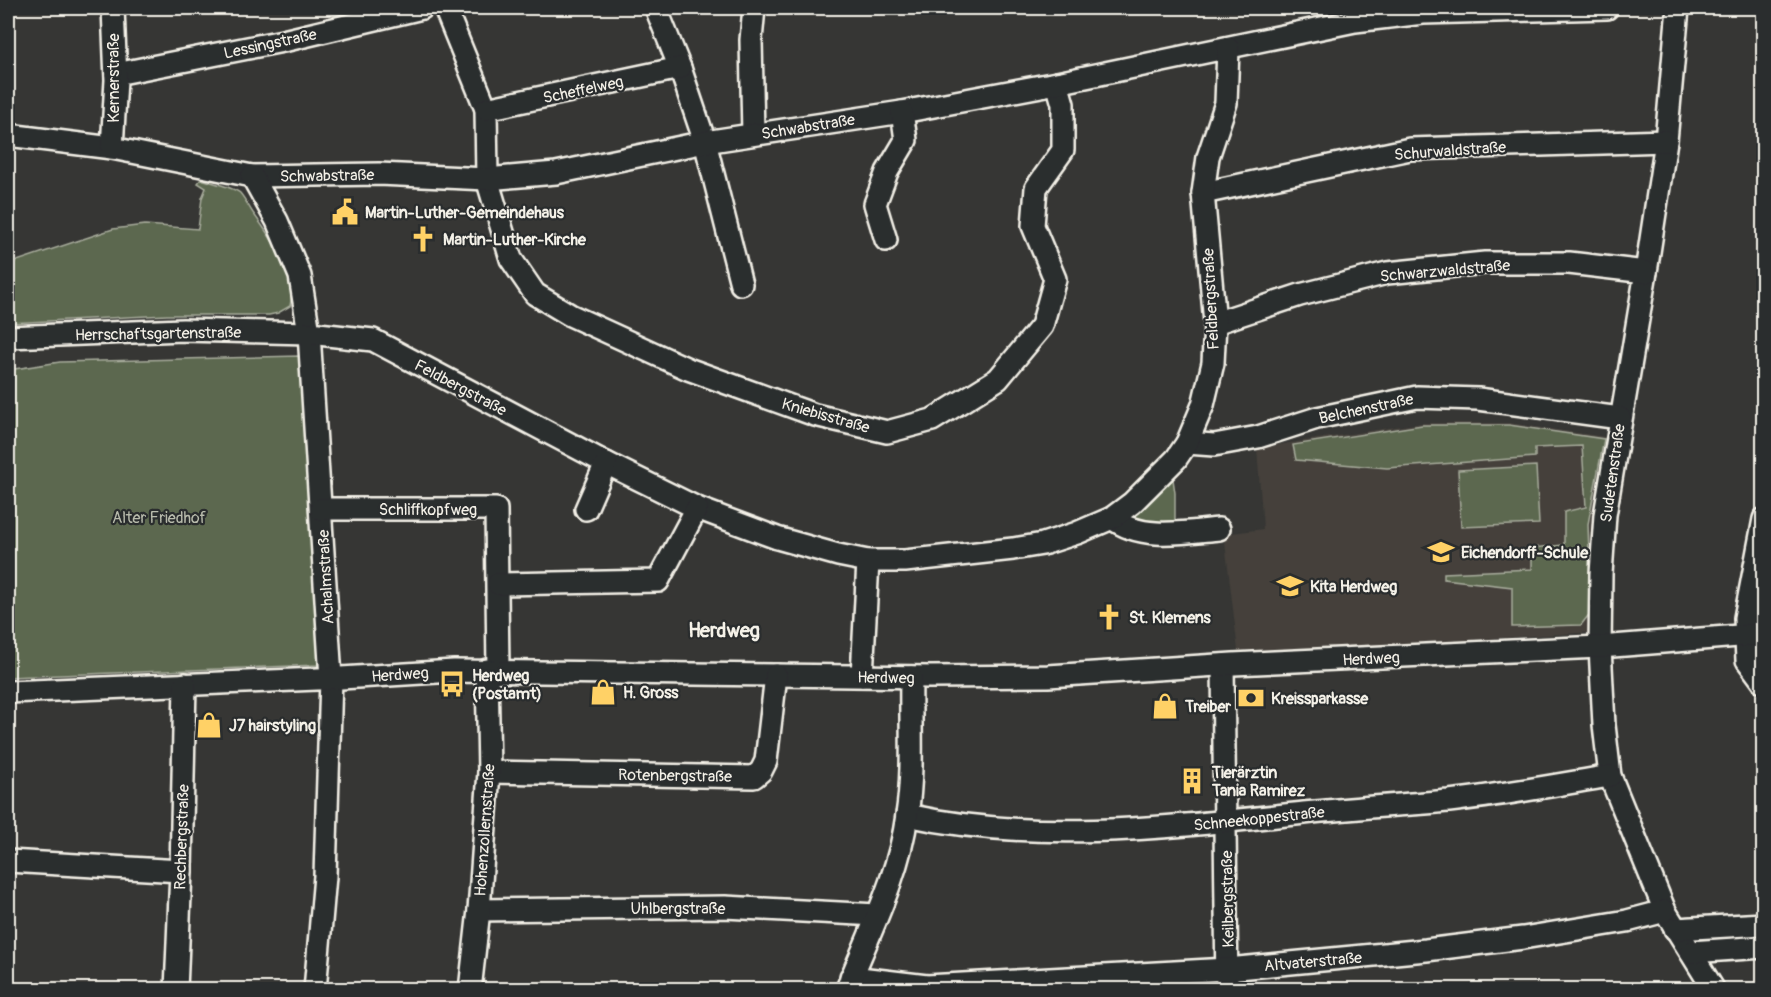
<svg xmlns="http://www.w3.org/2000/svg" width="1771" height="997" viewBox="0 0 1771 997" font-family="Pangolin,sans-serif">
<rect width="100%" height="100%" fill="#363634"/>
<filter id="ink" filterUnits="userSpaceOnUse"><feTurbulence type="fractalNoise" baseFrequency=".0167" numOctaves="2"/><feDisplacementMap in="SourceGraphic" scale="12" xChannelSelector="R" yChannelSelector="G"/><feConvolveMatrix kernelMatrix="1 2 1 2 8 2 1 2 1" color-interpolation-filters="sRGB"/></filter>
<g filter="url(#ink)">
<path fill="#44403b" d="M1421 423H1509L1606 437 1592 525 1596 632 1395 645 1238 651 1224 534 1263 529 1257 448Z"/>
<g fill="#5c6850" stroke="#a8ac9c" stroke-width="1.5">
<path d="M201 179C210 182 233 187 240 193 245 199 249 207 253 213 271 237 297 274 290 306L278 313 269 315H167L8 323V264L113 229 145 225 198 229 202 198 206 188 198 183Z"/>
<path d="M300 356 319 665 8 677V370L60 362Z"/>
<path d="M1422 425H1509L1604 439 1588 524 1591 612 1581 625 1512 627V587L1444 579V573L1532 569V548L1564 545V512L1586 507 1582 446 1535 448V457L1387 468 1296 460 1293 445Z"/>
<path d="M1536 466 1539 524 1461 527 1458 470Z"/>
<path d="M1173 479 1175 493V524H1156L1131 518 1135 511 1149 501Z"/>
</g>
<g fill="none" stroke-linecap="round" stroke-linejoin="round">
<g stroke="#f4f1e8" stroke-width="26">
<g id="minor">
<path d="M445 8 486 109 487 179 511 259 535 294 570 315 688 369 815 415 887 432 932 420 998 379 1042 326 1055 279 1033 226 1036 188 1063 150V104L1057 83"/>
<path d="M656 8 680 68 705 142 741 284"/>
<path d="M1678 8 1666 141 1646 272 1605 515 1601 574 1600 647 1604 725 1610 776 1665 911 1714 990"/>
<path d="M116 74 283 41 422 8"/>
<path d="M486 109 680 68"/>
<path d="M753 134 751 40 754 8"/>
<path d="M8 135 112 148 252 176 379 174 487 179 556 173 705 142 902 112 1057 83 1355 21 1423 13 1607 8"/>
<path d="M112 148 116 80 113 8"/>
<path d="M252 176 277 221 300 276 309 333 331 678 325 876 315 990"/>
<path d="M1203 193 1410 149 1666 141"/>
<path d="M886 240 875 204 887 172 906 140 902 112"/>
<path d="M1215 323 1300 295 1387 273 1485 263H1569L1646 272"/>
<path d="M8 337 183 330 309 333 373 340 606 463 697 508 777 538 838 555 868 561"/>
<path d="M1187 443 1214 445 1258 437 1317 418 1417 397 1478 399 1620 418"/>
<path d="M321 509H496L498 670"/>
<path d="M586 509 606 463"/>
<path d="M1112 518C1140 541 1186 532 1219 529"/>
<path d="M1764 519 1745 618 1747 660 1764 683"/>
<path d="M498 584 658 581 697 508"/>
<path d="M1223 665 1227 990"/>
<path d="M862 676 868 561H905L1013 549 1043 544 1077 533 1112 518 1132 503 1176 459 1187 443 1203 405 1213 363 1215 323 1203 193 1208 157 1226 103 1228 48"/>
<path d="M8 692 341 678 454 671 930 677 1048 676 1233 664 1600 647 1764 634"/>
<path d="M489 772 754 777 761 771 766 761 776 675"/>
<path d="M907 815C1038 844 1173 827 1304 813 1352 808 1401 805 1449 801 1503 795 1556 785 1610 776"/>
<path d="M8 861 181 871"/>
<path d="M479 910 725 907 877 915"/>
<path d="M1675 929 1764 924"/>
<path d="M1691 952 1764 947"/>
<path d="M851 977 927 986 1228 969 1426 950 1523 938 1627 921 1665 911"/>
<path d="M847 989C869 933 899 876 907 815 914 770 910 723 911 677"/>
<path d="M176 990 181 871 185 684"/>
<path d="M470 990 479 910 489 772 487 670"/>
</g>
</g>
<use href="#minor" stroke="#2a2d2e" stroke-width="21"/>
</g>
</g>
<defs>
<g id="civic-bare" transform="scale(2.07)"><path d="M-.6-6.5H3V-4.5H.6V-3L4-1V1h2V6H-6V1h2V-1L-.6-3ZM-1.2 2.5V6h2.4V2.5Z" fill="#ffd166" stroke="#2a2d2e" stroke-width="2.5" paint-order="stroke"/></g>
<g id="church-bare" transform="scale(2.07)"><path d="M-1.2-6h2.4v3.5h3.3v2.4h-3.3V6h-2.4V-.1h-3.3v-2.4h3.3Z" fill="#ffd166" stroke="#2a2d2e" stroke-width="2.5" paint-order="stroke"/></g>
<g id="school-bare" transform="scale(2.07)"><path d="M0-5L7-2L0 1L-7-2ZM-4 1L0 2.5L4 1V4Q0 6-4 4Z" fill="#ffd166" stroke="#2a2d2e" stroke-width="2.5" paint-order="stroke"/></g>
<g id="bus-bare" transform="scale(2.07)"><path d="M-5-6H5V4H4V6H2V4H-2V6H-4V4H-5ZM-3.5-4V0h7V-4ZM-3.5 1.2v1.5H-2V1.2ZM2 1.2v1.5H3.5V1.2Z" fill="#ffd166" stroke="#2a2d2e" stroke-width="2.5" paint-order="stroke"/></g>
<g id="shop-bare" transform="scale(2.07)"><path d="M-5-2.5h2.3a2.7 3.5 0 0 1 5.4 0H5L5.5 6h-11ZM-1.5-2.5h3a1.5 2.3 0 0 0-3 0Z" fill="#ffd166" stroke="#2a2d2e" stroke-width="2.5" paint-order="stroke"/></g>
<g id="bank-bare" transform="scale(2.07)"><path d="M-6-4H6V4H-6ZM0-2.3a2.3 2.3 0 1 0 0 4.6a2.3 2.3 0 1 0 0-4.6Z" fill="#ffd166" stroke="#2a2d2e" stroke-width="2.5" paint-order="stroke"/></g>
<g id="building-bare" transform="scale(2.07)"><path d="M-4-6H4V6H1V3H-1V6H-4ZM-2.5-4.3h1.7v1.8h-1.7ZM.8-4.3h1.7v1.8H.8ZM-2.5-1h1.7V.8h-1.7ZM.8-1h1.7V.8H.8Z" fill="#ffd166" stroke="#2a2d2e" stroke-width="2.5" paint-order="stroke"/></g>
</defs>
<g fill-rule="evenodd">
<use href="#civic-bare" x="345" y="212"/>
<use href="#church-bare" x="423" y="239"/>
<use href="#school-bare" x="1441" y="552"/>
<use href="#school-bare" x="1290" y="586"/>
<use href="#church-bare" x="1109" y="617"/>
<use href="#bus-bare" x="452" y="684"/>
<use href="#shop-bare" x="603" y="692"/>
<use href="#bank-bare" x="1251" y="698"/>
<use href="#shop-bare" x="1165" y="706"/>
<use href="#shop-bare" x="209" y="725"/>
<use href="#building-bare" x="1192" y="781"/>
</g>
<g text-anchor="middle" stroke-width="4.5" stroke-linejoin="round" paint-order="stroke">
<g font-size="16" fill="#f4f1e8" stroke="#2a2d2e">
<text transform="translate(270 43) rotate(-12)" y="6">Lessingstraße</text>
<text transform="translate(113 78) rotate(-90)" y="6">Kernerstraße</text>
<text transform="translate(583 89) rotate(-12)" y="6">Scheffelweg</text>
<text transform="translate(808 126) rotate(-9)" y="6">Schwabstraße</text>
<text transform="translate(1450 150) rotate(-4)" y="6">Schurwaldstraße</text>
<text transform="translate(327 175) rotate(-1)" y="6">Schwabstraße</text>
<text transform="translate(1445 270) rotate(-5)" y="6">Schwarzwaldstraße</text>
<text transform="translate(1210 299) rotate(-93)" y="6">Feldbergstraße</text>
<text transform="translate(158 333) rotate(-1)" y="6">Herrschaftsgartenstraße</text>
<text transform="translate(461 387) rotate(28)" y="6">Feldbergstraße</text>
<text transform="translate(1366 408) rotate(-12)" y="6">Belchenstraße</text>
<text transform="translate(826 415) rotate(16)" y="6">Kniebisstraße</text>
<text transform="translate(1612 473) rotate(-82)" y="6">Sudetenstraße</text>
<text x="428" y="515">Schliffkopfweg</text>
<text transform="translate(325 577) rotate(-93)" y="6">Achalmstraße</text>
<text transform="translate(1371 658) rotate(-3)" y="6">Herdweg</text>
<text transform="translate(400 674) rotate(-4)" y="6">Herdweg</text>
<text transform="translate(886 677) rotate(1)" y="6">Herdweg</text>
<text transform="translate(675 775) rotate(1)" y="6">Rotenbergstraße</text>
<text transform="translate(1259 818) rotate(-6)" y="6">Schneekoppestraße</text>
<text transform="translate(484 830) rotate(-86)" y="6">Hohenzollernstraße</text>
<text transform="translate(181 837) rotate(-88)" y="6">Rechbergstraße</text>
<text transform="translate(1227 899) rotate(-91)" y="6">Keilbergstraße</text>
<text x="678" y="914">Uhlbergstraße</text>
<text transform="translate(1313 961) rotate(-5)" y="6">Altvaterstraße</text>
</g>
<g font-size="16" font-weight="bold" fill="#f4f1e8" stroke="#2a2d2e" text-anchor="start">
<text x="365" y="218">Martin-Luther-Gemeindehaus</text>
<text x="443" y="245">Martin-Luther-Kirche</text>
<text x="1461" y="558">Eichendorff-Schule</text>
<text x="1310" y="592">Kita Herdweg</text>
<text x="1129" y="623">St. Klemens</text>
<text x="472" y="681">Herdweg<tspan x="472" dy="18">(Postamt)</tspan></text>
<text x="623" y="698">H. Gross</text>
<text x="1271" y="704">Kreissparkasse</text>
<text x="1185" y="712">Treiber</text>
<text x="229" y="731">J7 hairstyling</text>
<text x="1212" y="778">Tierärztin<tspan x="1212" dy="18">Tania Ramirez</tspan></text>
</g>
<g font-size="16" fill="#b7baab" stroke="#2a2d2e">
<text x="159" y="523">Alter Friedhof</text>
</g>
<g font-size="20" font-weight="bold" fill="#f4f1e8" stroke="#2a2d2e">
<text x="724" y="637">Herdweg</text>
</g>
</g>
<rect width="1771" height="997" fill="none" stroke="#2a2d2e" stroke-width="30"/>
<rect x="15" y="15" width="1741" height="967" fill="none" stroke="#f4f1e8" stroke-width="2" filter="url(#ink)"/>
</svg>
